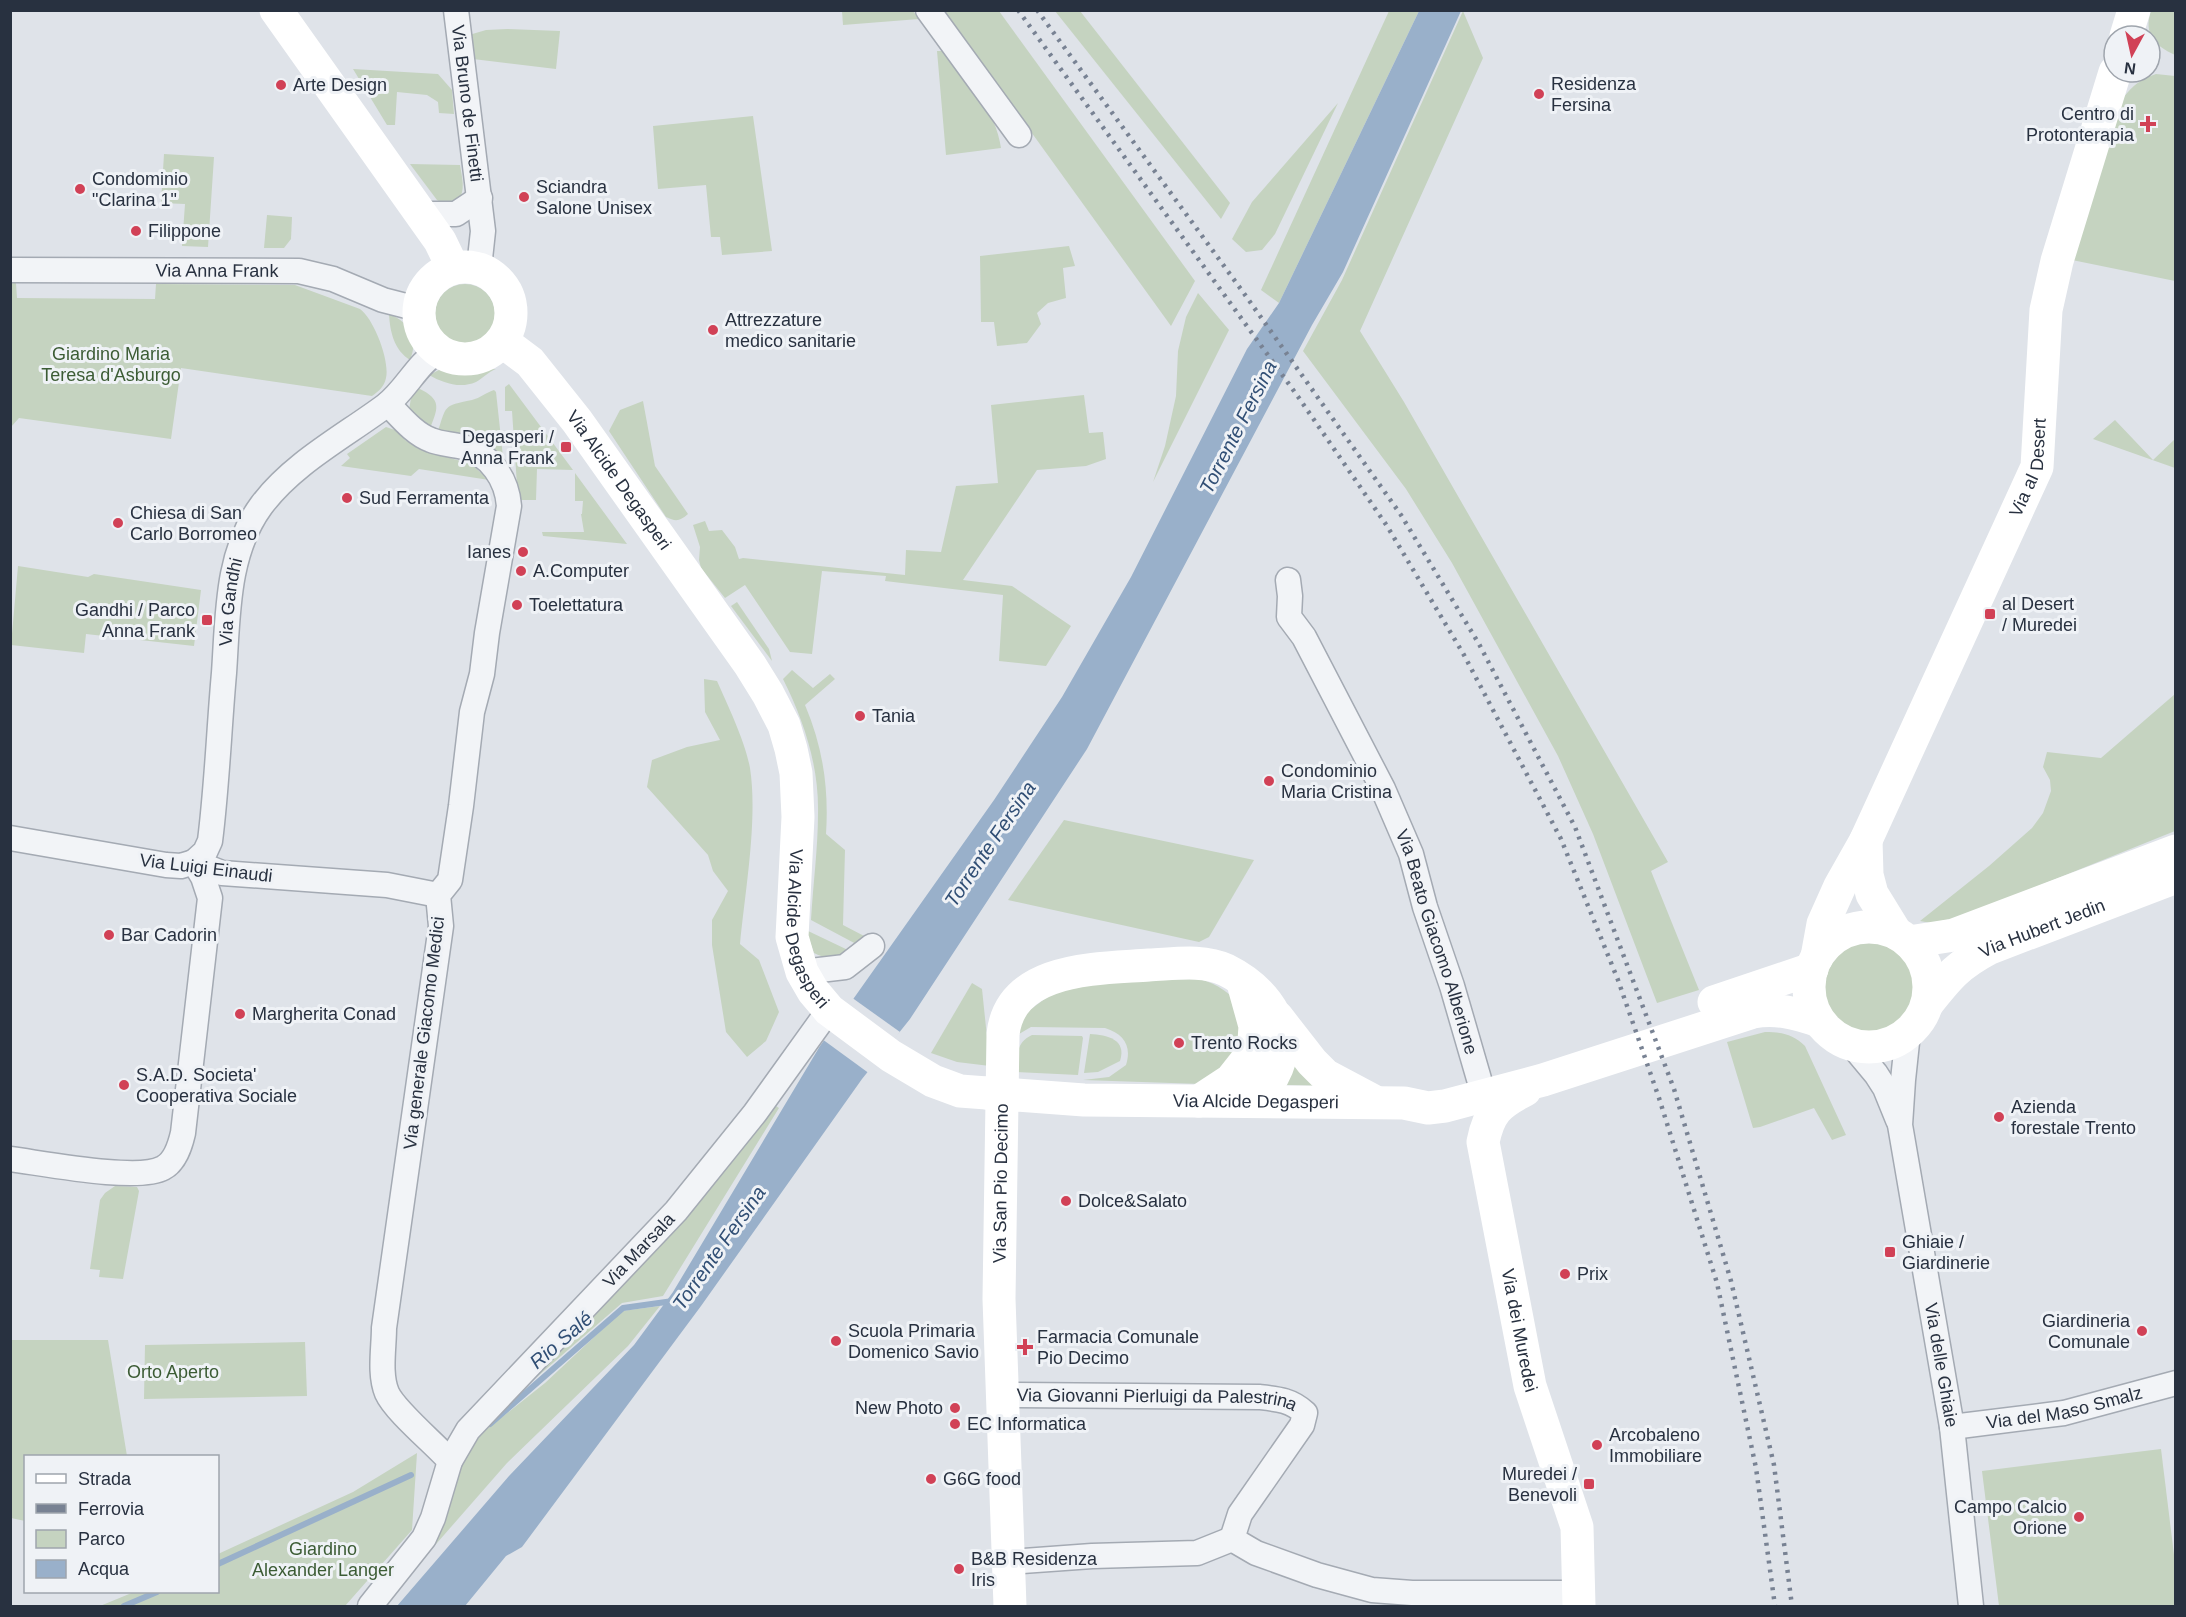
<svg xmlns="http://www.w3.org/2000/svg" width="2186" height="1617" viewBox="0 0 2186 1617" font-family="Arial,sans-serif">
<rect width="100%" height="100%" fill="#dfe3e9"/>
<g fill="#c5d3c0">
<path d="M842 11H913L919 19 843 25Z"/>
<path d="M944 11H999L1195 281 1171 326Z"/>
<path d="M1055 11H1080L1230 203 1221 219Z"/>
<path d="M1389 11H1419L1279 303 1261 290Z"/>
<path d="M1463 11 1483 58 1360 331 1404 402 1668 862 1651 871 1699 990 1657 1003 1593 834 1558 756 1452 563 1406 489 1303 351 1342 280Z"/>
<path d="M2151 11H2175V55C2155 46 2143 34 2151 11Z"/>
<path d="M507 29 560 31 556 69 473 59 469 35 486 30Z"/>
<path d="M937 51H945C967 81 996 110 1001 148L946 155Z"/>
<path d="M353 69 438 74 452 90 454 114 439 113 438 102 427 95 397 92 395 125H387Z"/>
<path d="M2156 74 2175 76V281L2072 260 2123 98C2133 85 2141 79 2156 74Z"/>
<path d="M1338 103 1275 234 1262 250 1246 252 1232 239 1252 202Z"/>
<path d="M753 116 772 251 722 255 720 237H711L706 185 658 189 653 126Z"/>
<path d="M164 154 214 157 208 247 182 246 185 204 161 203Z"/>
<path d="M410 164 460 165C462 178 466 190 458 201L444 204 437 200Z"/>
<path d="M267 215 292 217 291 239 284 248H264Z"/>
<path d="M1069 246 1075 266 1063 268 1066 298 1048 303 1037 313 1041 324 1027 343 997 346 994 322H981L980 256Z"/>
<path d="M11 283H16L17 298 155 299 156 284 295 285 360 309C374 319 390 361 386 378 384 387 379 391 372 396L181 368 171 439 19 418 11 427Z"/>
<circle cx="465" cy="314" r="30"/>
<path d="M1198 293 1229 330 1153 482 1165 446 1176 396 1178 351 1186 317Z"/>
<path d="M389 314C410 323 419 337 410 360 394 350 390 332 389 314Z"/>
<path d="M441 369 462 371 496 369C488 372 483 378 476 382 460 389 443 383 429 375Z"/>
<path d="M509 384 573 470 537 469 536 500H518L512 411H505V387Z"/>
<path d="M418 388C443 400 438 408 429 431L409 410 411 398Z"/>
<path d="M494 390 496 392 504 466 437 434C447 405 442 406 472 400 480 398 487 392 494 390Z"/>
<path d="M1084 395 1089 433 1103 432 1106 459 1086 466 1037 470 963 580 1012 586 1071 626 1046 666 999 661 1003 595 885 581 886 576 822 571 812 654 790 652 745 585 725 598 701 568 699 560 700 547 693 525 705 521 709 531 722 530 735 547 739 559 743 558 905 575 906 550 941 552 956 486 998 483 991 405Z"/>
<path d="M643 401 655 466 688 514C680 521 676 522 666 517L609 431 620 410Z"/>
<path d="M2115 420 2153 460 2175 439V468L2093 439Z"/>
<path d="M386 427 398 431 405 440 419 449 471 464 489 480 419 469 411 476 341 466 350 458 347 454Z"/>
<path d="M575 473 627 544 543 536 542 532H584L581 514H582L583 501H575Z"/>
<path d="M18 566 88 577 94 574 201 590 194 646 86 634 84 653 11 645Z"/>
<path d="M737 602 769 649 772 661 731 606Z"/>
<path d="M792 670 813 688 830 674 835 679 805 705C823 747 829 789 826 834L845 850 843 925 866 937 858 945 811 920C813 884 818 848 818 813 819 766 804 721 783 679Z"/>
<path d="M704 679 717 681C728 706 745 741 750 768 758 820 745 891 740 944L759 960 779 1012 766 1041 747 1057 726 1032 712 945V920L728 891 713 871 708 855 647 787 652 760 687 747 720 740 705 712Z"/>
<path d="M2175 694V831L1961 917 1931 923 1920 921 1989 866 2032 828 2043 813 2051 791 2050 780 2043 767 2047 752 2101 758Z"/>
<path d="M1064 820 1254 860 1209 937 1199 942 1008 900Z"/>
<path d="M806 930 850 951C836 956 827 960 814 953Z"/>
<circle cx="1868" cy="987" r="46"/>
<path d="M1199 979C1218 984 1231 993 1242 1009L1235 1061 1201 1084 1083 1080 1109 1077 1126 1065C1132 1046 1124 1034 1105 1028L1031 1027 1019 1034 1015 1021 1058 989 1132 980Z"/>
<path d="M972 983 982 989 990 1066 957 1062 931 1053Z"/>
<path d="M1765 1032C1782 1032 1793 1034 1805 1046L1846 1135 1832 1140 1814 1108 1760 1127 1753 1128 1727 1042Z"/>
<path d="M1090 1034C1107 1035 1127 1039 1120 1061L1098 1072 1084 1073Z"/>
<path d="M1032 1035 1082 1036 1083 1038 1078 1075 1016 1072C1017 1056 1016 1042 1032 1035Z"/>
<path d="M1292 1053 1323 1086 1280 1085Z"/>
<path d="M773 1104 779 1108 663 1296 622 1303 515 1396Z"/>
<path d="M115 1186 137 1187 139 1191 123 1279 99 1277 100 1270 90 1269 100 1200 105 1193Z"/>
<path d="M660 1306 628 1346 507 1463 430 1551 426 1549 451 1484 472 1441 545 1383 622 1311Z"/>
<path d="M11 1340H108L127 1456H26L25 1521 11 1518Z"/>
<path d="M305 1342 307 1396 144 1399 145 1345Z"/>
<path d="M2161 1449 2175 1563V1606H1999L1982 1471Z"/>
<path d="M417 1453 412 1530 345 1606H100L134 1592H218V1554L353 1492Z"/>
</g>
<path fill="#99b0ca" d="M1419 11H1461L1343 272 1312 325 1087 749 910 1019 862 1079 701 1306 522 1547 506 1556 465 1606H397L509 1476 634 1345 673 1292 820 1046 994 800 1062 697 1131 577 1247 349 1279 303Z"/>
<path fill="#dfe3e9" d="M851 997 900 1032 870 1074 822 1039Z"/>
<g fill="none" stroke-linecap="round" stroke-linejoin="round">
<g stroke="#99b0ca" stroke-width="6">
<path d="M490 1424 623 1308 673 1301"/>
<path d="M218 1564 411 1475"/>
<path d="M124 1606 157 1592"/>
</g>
<g stroke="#a4aab3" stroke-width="27">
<g id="street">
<path id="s1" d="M456 10 483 231 479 268"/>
<path d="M928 10 1019 135"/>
<path d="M419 214H456L480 198"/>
<path id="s2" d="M10 270 299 271 333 279 383 300 418 309"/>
<path d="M388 404C400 416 414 434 431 440 440 444 452 444 463 447 490 454 507 479 509 506L487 633 482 674 472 712 461 806 450 880 438 895 441 926 384 1328C384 1348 379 1374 387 1393 395 1411 435 1444 450 1461"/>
<path id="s3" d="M1288 580 1290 596 1289 617 1304 637 1383 789 1411 854 1425 907 1452 986 1479 1079"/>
<path d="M10 838 166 865 181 866 194 862 222 873 387 885 438 895"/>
<path id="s4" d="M194 862 205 852 210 841C217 786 219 729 224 673 228 617 226 554 261 506 292 464 343 437 385 406 406 390 416 365 438 351"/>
<path d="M802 972 845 967 872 946"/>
<path id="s5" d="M1908 1033 1903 1080 1900 1125 1952 1427 1971 1606"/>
<path d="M1851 1044 1876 1074 1885 1088 1898 1120"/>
<path d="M10 1159C42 1163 138 1182 163 1168 175 1162 180 1146 183 1133L210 898 203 877 194 862"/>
<path id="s6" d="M1003 1395 1259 1397C1278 1399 1291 1400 1305 1413L1302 1425 1240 1514 1232 1539"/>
<path id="s7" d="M1952 1427 2064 1413 2176 1383"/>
<path d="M1232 1539 1256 1553 1317 1575 1372 1590 1412 1593H1580"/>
<path d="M1009 1562 1092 1556 1197 1553 1232 1539"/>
<path id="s8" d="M370 1606 424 1538 433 1518 450 1461 468 1430 676 1211 755 1113 829 1010"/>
</g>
</g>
<use href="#street" stroke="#f2f4f7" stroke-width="24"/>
<g stroke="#fff" stroke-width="33">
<path d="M276 10 440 241 453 268"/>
<path d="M2126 36 2134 10"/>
<circle cx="465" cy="313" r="46"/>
<path id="s9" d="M502 341 530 362 577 421 750 665 768 694 784 725 791 749 796 773 798 817 792 937 802 972 813 991 829 1010 891 1056 933 1081 960 1091 987 1093"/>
<path d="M1866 840 1867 875 1872 894 1896 933"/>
<circle cx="1869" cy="987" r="60"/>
<path d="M1909 942 1954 935 2176 851"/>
<path id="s10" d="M1817 957 1823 924 1840 886 1866 840 2037 467 2046 310 2057 261 2115 72"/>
<path d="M1714 1002 1812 969"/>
<path id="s11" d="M1927 1004C1949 976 1958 965 1990 948L2176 877"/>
<path d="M1277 1017 1312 1062 1325 1075 1372 1100"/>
<path id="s12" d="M1525 1090C1498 1104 1489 1112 1483 1142L1530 1386 1577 1527 1579 1606"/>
<path id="s13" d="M1016 1095 1084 1100 1404 1103 1428 1108 1445 1106 1543 1080 1753 1012C1777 1008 1796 1013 1819 1021"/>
<path d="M1199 1101 1231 1080 1246 1061 1254 1041 1255 1026 1243 983"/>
<path id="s14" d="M1010 1606 999 1299 1003 1034C1011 966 1098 969 1149 965 1174 964 1203 959 1226 970 1266 990 1298 1032 1273 1076 1268 1086 1255 1094 1247 1101"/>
</g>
<g stroke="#788293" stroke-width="4.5" stroke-dasharray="3 6" stroke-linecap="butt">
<path d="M1018 10 1299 398 1387 526 1464 655 1561 839 1618 980 1659 1098 1717 1283 1756 1468 1775 1606"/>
<path d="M1037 10 1243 292 1401 515 1479 644 1575 827 1674 1089 1731 1281 1774 1465 1792 1606"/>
</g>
<path stroke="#fff" stroke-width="33" d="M987 1093 1016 1095"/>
</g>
<g fill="#d14156" stroke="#eff2f6" stroke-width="2">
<circle cx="281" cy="85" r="6"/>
<circle cx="1539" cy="94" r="6"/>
<path d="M2145 115h6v6h6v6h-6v6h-6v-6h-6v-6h6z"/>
<circle cx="80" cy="189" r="6"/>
<circle cx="524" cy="197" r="6"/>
<circle cx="136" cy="231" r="6"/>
<circle cx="713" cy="330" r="6"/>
<rect x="560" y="441" width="12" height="12" rx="3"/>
<circle cx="347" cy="498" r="6"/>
<circle cx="118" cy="523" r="6"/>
<circle cx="523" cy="552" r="6"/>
<circle cx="521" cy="571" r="6"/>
<circle cx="517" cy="605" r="6"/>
<rect x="1984" y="608" width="12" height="12" rx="3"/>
<rect x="201" y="614" width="12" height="12" rx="3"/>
<circle cx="860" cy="716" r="6"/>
<circle cx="1269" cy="781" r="6"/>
<circle cx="109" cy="935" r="6"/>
<circle cx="240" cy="1014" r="6"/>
<circle cx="1179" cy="1043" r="6"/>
<circle cx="124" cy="1085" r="6"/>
<circle cx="1999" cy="1117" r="6"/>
<circle cx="1066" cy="1201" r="6"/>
<rect x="1884" y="1246" width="12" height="12" rx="3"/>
<circle cx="1565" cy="1274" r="6"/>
<circle cx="2142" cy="1331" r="6"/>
<circle cx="836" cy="1341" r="6"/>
<path d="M1022 1338h6v6h6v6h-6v6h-6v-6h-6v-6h6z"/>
<circle cx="955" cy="1408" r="6"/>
<circle cx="955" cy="1424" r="6"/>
<circle cx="1597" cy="1445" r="6"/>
<circle cx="931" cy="1479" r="6"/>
<rect x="1583" y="1478" width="12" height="12" rx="3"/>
<circle cx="2079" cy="1517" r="6"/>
<circle cx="959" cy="1569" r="6"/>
</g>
<g text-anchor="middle" stroke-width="6" stroke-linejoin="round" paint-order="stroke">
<g font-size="18" fill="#283140" stroke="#eff2f6" text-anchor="start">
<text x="1551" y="90">Residenza<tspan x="1551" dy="21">Fersina</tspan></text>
<text x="293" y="91">Arte Design</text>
<text x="2134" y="120" text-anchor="end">Centro di<tspan x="2134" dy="21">Protonterapia</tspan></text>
<text x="92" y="185">Condominio<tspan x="92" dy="21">"Clarina 1"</tspan></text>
<text x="536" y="193">Sciandra<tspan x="536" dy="21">Salone Unisex</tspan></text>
<text x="148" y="237">Filippone</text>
<text x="725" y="326">Attrezzature<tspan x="725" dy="21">medico sanitarie</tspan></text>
<text x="554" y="443" text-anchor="end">Degasperi /<tspan x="554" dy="21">Anna Frank</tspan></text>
<text x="359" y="504">Sud Ferramenta</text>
<text x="130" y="519">Chiesa di San<tspan x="130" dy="21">Carlo Borromeo</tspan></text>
<text x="511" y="558" text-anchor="end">Ianes</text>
<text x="533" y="577">A.Computer</text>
<text x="2002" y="610">al Desert<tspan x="2002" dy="21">/ Muredei</tspan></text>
<text x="529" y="611">Toelettatura</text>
<text x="195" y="616" text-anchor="end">Gandhi / Parco<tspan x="195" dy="21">Anna Frank</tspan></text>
<text x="872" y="722">Tania</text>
<text x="1281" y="777">Condominio<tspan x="1281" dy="21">Maria Cristina</tspan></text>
<text x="121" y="941">Bar Cadorin</text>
<text x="252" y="1020">Margherita Conad</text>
<text x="1191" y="1049">Trento Rocks</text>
<text x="136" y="1081">S.A.D. Societa'<tspan x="136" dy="21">Cooperativa Sociale</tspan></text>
<text x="2011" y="1113">Azienda<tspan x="2011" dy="21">forestale Trento</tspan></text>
<text x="1078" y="1207">Dolce&amp;Salato</text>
<text x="1902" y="1248">Ghiaie /<tspan x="1902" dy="21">Giardinerie</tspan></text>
<text x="1577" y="1280">Prix</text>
<text x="2130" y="1327" text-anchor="end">Giardineria<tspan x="2130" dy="21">Comunale</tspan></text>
<text x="848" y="1337">Scuola Primaria<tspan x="848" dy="21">Domenico Savio</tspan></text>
<text x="1037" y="1343">Farmacia Comunale<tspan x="1037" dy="21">Pio Decimo</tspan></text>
<text x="943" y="1414" text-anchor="end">New Photo</text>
<text x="967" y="1430">EC Informatica</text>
<text x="1609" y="1441">Arcobaleno<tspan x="1609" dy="21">Immobiliare</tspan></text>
<text x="1577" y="1480" text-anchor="end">Muredei /<tspan x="1577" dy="21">Benevoli</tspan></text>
<text x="943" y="1485">G6G food</text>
<text x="2067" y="1513" text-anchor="end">Campo Calcio<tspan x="2067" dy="21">Orione</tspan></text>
<text x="971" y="1565">B&amp;B Residenza<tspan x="971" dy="21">Iris</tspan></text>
</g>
<g font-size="18" fill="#283140" stroke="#eff2f6">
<text dy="6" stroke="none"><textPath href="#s1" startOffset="94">Via Bruno de Finetti</textPath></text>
<text dy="6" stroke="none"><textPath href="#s2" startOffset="207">Via Anna Frank</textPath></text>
<text dy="6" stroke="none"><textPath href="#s10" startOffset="536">Via al Desert</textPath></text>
<text dy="6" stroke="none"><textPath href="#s9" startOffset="183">Via Alcide Degasperi</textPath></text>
<text dy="6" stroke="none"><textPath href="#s4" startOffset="267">Via Gandhi</textPath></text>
<text transform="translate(206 868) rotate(7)" y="6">Via Luigi Einaudi</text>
<text dy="6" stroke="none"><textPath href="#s9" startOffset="687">Via Alcide Degasperi</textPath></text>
<text dy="6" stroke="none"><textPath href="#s11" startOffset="141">Via Hubert Jedin</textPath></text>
<text dy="6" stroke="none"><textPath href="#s3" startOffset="396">Via Beato Giacomo Alberione</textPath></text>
<text transform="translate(424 1033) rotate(-83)" y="6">Via generale Giacomo Medici</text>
<text dy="6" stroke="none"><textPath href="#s13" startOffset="240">Via Alcide Degasperi</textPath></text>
<text dy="6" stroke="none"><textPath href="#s14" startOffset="423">Via San Pio Decimo</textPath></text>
<text dy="6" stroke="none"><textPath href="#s8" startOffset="452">Via Marsala</textPath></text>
<text dy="6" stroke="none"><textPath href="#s12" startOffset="262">Via dei Muredei</textPath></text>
<text dy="6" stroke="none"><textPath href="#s5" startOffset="336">Via delle Ghiaie</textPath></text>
<text dy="6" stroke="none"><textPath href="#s6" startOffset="154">Via Giovanni Pierluigi da Palestrina</textPath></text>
<text dy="6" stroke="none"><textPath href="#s7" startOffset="114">Via del Maso Smalz</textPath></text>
</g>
<g font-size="18" fill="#3c5c35" stroke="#eff2f6">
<text x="111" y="360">Giardino Maria<tspan x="111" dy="21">Teresa d'Asburgo</tspan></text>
<text x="173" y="1378">Orto Aperto</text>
<text x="323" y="1555">Giardino<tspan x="323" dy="21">Alexander Langer</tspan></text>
</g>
<g font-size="20" font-style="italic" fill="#314f75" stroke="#eff2f6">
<text transform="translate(1238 427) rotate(-63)" y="7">Torrente Fersina</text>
<text transform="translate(990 844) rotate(-56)" y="7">Torrente Fersina</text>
<text transform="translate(719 1248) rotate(-55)" y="7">Torrente Fersina</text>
<text transform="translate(561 1340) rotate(-41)" y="7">Rio Salé</text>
</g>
</g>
<rect width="2186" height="1617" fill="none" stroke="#283140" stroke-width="24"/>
<rect x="24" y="1455" width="195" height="138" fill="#eff2f6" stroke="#9fa5ad" stroke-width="1.5"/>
<rect x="36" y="1474" width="30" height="9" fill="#ffffff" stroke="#9fa5ad" stroke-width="1.5"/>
<text x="78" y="1485" font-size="18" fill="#283140">Strada</text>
<rect x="36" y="1504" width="30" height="9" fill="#788293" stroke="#9fa5ad" stroke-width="1.5"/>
<text x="78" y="1515" font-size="18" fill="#283140">Ferrovia</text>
<rect x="36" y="1530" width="30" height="18" fill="#c5d3c0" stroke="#9fa5ad" stroke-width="1.5"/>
<text x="78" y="1545" font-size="18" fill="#283140">Parco</text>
<rect x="36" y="1560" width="30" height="18" fill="#99b0ca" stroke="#9fa5ad" stroke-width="1.5"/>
<text x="78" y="1575" font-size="18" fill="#283140">Acqua</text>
<g transform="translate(2132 54) rotate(188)"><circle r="28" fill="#eff2f6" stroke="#9fa5ad" stroke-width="1.5"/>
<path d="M0-4.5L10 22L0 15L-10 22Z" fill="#d14156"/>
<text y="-9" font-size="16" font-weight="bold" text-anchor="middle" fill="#283140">N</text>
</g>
</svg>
